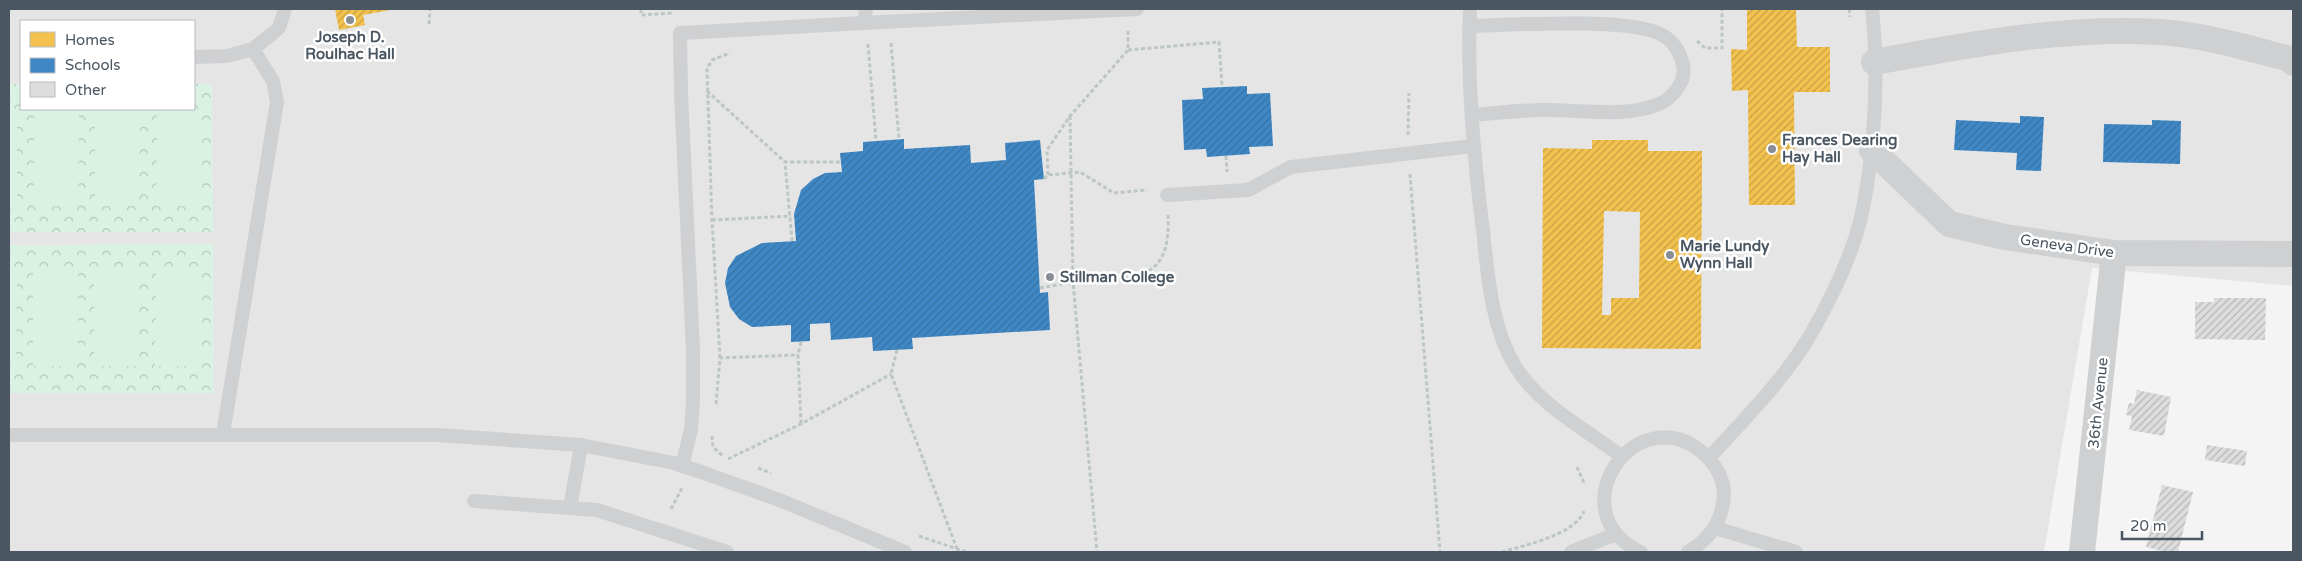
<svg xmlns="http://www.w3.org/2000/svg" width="2302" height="561" viewBox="0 0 2302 561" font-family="'Varela Round',sans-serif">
<defs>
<pattern id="park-crowns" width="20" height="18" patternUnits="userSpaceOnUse" patternTransform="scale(1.25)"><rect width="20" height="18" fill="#d9f2e3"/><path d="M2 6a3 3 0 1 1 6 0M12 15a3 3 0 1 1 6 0" fill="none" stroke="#b2c7bb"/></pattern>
<pattern id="homes-hatch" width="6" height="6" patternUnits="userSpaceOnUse" patternTransform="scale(1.25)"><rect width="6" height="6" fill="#f2c14e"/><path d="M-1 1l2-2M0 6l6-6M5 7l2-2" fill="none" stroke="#c6a044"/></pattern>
<pattern id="schools-hatch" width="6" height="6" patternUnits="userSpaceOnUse" patternTransform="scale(1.25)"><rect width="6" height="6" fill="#3f88c5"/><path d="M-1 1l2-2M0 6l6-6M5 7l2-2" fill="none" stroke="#3772a3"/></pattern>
<pattern id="building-hatch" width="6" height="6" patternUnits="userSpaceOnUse" patternTransform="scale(1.25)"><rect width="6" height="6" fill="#ddddde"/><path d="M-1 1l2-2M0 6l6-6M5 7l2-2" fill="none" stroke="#b5b6b7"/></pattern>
</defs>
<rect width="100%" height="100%" fill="#f4f4f4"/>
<path fill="#e6e5e6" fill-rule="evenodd" d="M9 9H2293V286L2092 268 2044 552H9ZM21 21H194V109H21Z"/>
<g fill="url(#park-crowns)">
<path d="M9 84H21V109H194V84H212L213 232H9Z"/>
<path d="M213 244 214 393H9V245Z"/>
</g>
<g fill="#d9f2e3">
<path d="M140 110 139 206H95V111Z"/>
<path d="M157 110 201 111V206H156Z"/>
<rect x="9" y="111" width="8" height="95"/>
<path d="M34 111H79L78 206H34Z"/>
<path d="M9 270H17L16 366H9Z"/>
<path d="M33 270 78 271V366H33Z"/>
<path d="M94 270 139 271V366H94Z"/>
<path d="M156 270 201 271 200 366H155Z"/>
</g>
<g fill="url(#homes-hatch)" fill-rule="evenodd">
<path d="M335 9H390V10L363 15 365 25 339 30Z"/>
<path d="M1747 9H1796L1797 47H1830V92H1794L1795 205H1749L1748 90 1732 91 1731 49 1747 50Z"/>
<path d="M1592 140H1648V151H1702L1701 349 1542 348 1543 148 1592 149ZM1604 211 1640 212 1639 298H1611V315H1602Z"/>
</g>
<g fill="url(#schools-hatch)">
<path d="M1247 86V94L1270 93 1273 146 1249 147 1250 154 1207 157 1206 149 1184 150 1182 100 1203 99 1202 88Z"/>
<path d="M2020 116 2044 117 2041 171 2016 170 2017 153 1954 150 1956 120 2020 123Z"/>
<path d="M2152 120 2181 121 2180 164 2103 162 2104 124 2152 125Z"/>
<path d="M904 139V149L970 145 971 163 1006 160 1005 143 1040 140 1044 179 1034 180 1040 293 1048 292 1050 330 912 338 913 349 873 351 872 337 831 340 830 323 810 324V341L791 342V325L752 327 739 319 730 307 725 283 728 268 736 256 762 243 796 241 794 214 801 190 813 179 825 173 842 172 840 153 863 151V142Z"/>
</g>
<g fill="url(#building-hatch)">
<path d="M2214 298H2266L2265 340 2195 339V302H2214Z"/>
<path d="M2137 390 2171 397 2164 436 2129 430 2132 416 2126 415 2129 403 2134 404Z"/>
<path d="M2207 445 2247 451 2245 466 2205 460Z"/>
<path d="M2162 485 2193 492 2178 552H2166L2146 547Z"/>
</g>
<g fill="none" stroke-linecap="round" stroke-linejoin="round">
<g stroke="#bcc7c4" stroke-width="3" stroke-dasharray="4 2.5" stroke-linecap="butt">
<path d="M641 9V15L672 13"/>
<path d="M1849 9 1850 17"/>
<path d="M429 24 430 9"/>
<path d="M1697 41 1705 48H1722V9"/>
<path d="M891 43 899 139"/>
<path d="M868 44 876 141"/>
<path d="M1128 50 1219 42 1222 87"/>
<path d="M707 91 785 162"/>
<path d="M1070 116 1073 282 1097 552"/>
<path d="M1408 135 1409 93"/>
<path d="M1226 156 1227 172"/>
<path d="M1410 174 1440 552"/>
<path d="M1048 175 1047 150 1070 116 1128 50V29"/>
<path d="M1044 179 1048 175 1080 172 1114 193 1147 190"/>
<path d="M712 220 791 216"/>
<path d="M792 241 785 162H841"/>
<path d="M1040 288C1056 285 1073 282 1090 281 1143 278 1171 277 1168 214"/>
<path d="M801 342 798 355 801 424"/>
<path d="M897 350 891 374 957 549"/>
<path d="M720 358 712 220 707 69 712 60 730 53"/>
<path d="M716 404 720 358 798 355"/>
<path d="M712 436 713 447 724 457"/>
<path d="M728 459 801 424 891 374"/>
<path d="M1577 467 1585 485"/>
<path d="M758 468 771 473"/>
<path d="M671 509 683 486"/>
<path d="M919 536 966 552"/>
<path d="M1502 552C1525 545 1575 535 1584 511"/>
</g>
<g stroke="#ced0d2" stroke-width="14">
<path d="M1470 9C1467 83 1474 158 1483 231 1488 276 1491 326 1515 366 1540 406 1584 428 1621 456"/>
<path d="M864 23 1137 9"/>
<path d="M1469 26C1511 25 1630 17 1662 35 1676 42 1686 62 1683 77 1680 88 1669 100 1659 104 1625 118 1581 110 1545 110 1521 110 1497 113 1473 115"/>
<path d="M194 57 227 56 253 49 279 28 285 9"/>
<path d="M1167 195 1248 190 1291 167 1473 146"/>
<path d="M223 434 277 102 273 81 253 49"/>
<path d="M9 435H438L581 445 674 463 704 473 782 501 905 552"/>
<path d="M1709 458C1745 418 1785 379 1812 332 1833 295 1853 254 1862 213 1875 151 1879 71 1872 9"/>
<path d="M682 466 691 430 693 401V350L681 93 680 33 864 23 866 9"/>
<path d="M474 501 597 510 727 552"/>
<path d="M570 508 581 445"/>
<path d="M1715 528 1796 552"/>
<path d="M1571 552 1616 534"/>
<path d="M1641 552C1557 513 1634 397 1702 452 1714 462 1724 478 1724 494 1723 521 1710 539 1688 552"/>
</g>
<g stroke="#ced0d2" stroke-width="26">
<path d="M1874 62C1968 45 2064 26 2160 32 2205 35 2248 48 2290 59L2293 63"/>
<path d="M1872 150 1949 224 2005 237 2114 253 2293 254"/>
<path d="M2082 552 2114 253"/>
</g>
</g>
<g fill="#868d94" stroke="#fff" stroke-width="2">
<circle cx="350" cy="20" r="5"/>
<circle cx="1772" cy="149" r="5"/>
<circle cx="1670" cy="255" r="5"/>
<circle cx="1050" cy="277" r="5"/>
</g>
<g text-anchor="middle" stroke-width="5" stroke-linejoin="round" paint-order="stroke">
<g font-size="15" font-weight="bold" fill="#4a5661" stroke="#fff" text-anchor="start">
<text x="350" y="42" text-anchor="middle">Joseph D.<tspan x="350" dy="17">Roulhac Hall</tspan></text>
<text x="1782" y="145">Frances Dearing<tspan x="1782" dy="17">Hay Hall</tspan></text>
<text x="1680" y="251">Marie Lundy<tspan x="1680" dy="17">Wynn Hall</tspan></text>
<text x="1060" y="282">Stillman College</text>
</g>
<g font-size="15" fill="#4a5661" stroke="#fff">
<text transform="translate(2067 246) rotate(8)" y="5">Geneva Drive</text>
<text transform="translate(2098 403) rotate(-84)" y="5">36th Avenue</text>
</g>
</g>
<rect width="2302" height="561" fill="none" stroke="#4a5661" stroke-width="20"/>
<rect x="20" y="20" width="175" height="90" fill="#ffffff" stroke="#b7bbc0"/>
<rect x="30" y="32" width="25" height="15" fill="#f2c14e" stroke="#b7bbc0"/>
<text x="65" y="45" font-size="15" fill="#4a5661">Homes</text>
<rect x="30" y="58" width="25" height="15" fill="#3f88c5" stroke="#b7bbc0"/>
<text x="65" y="70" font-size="15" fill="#4a5661">Schools</text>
<rect x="30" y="82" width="25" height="15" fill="#ddddde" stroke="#b7bbc0"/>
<text x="65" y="95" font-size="15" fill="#4a5661">Other</text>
<path d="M2122 531v8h80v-8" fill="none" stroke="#4a5661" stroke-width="2.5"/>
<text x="2130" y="531" font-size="15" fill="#4a5661" stroke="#ffffff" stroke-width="4" paint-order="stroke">20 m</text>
</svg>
